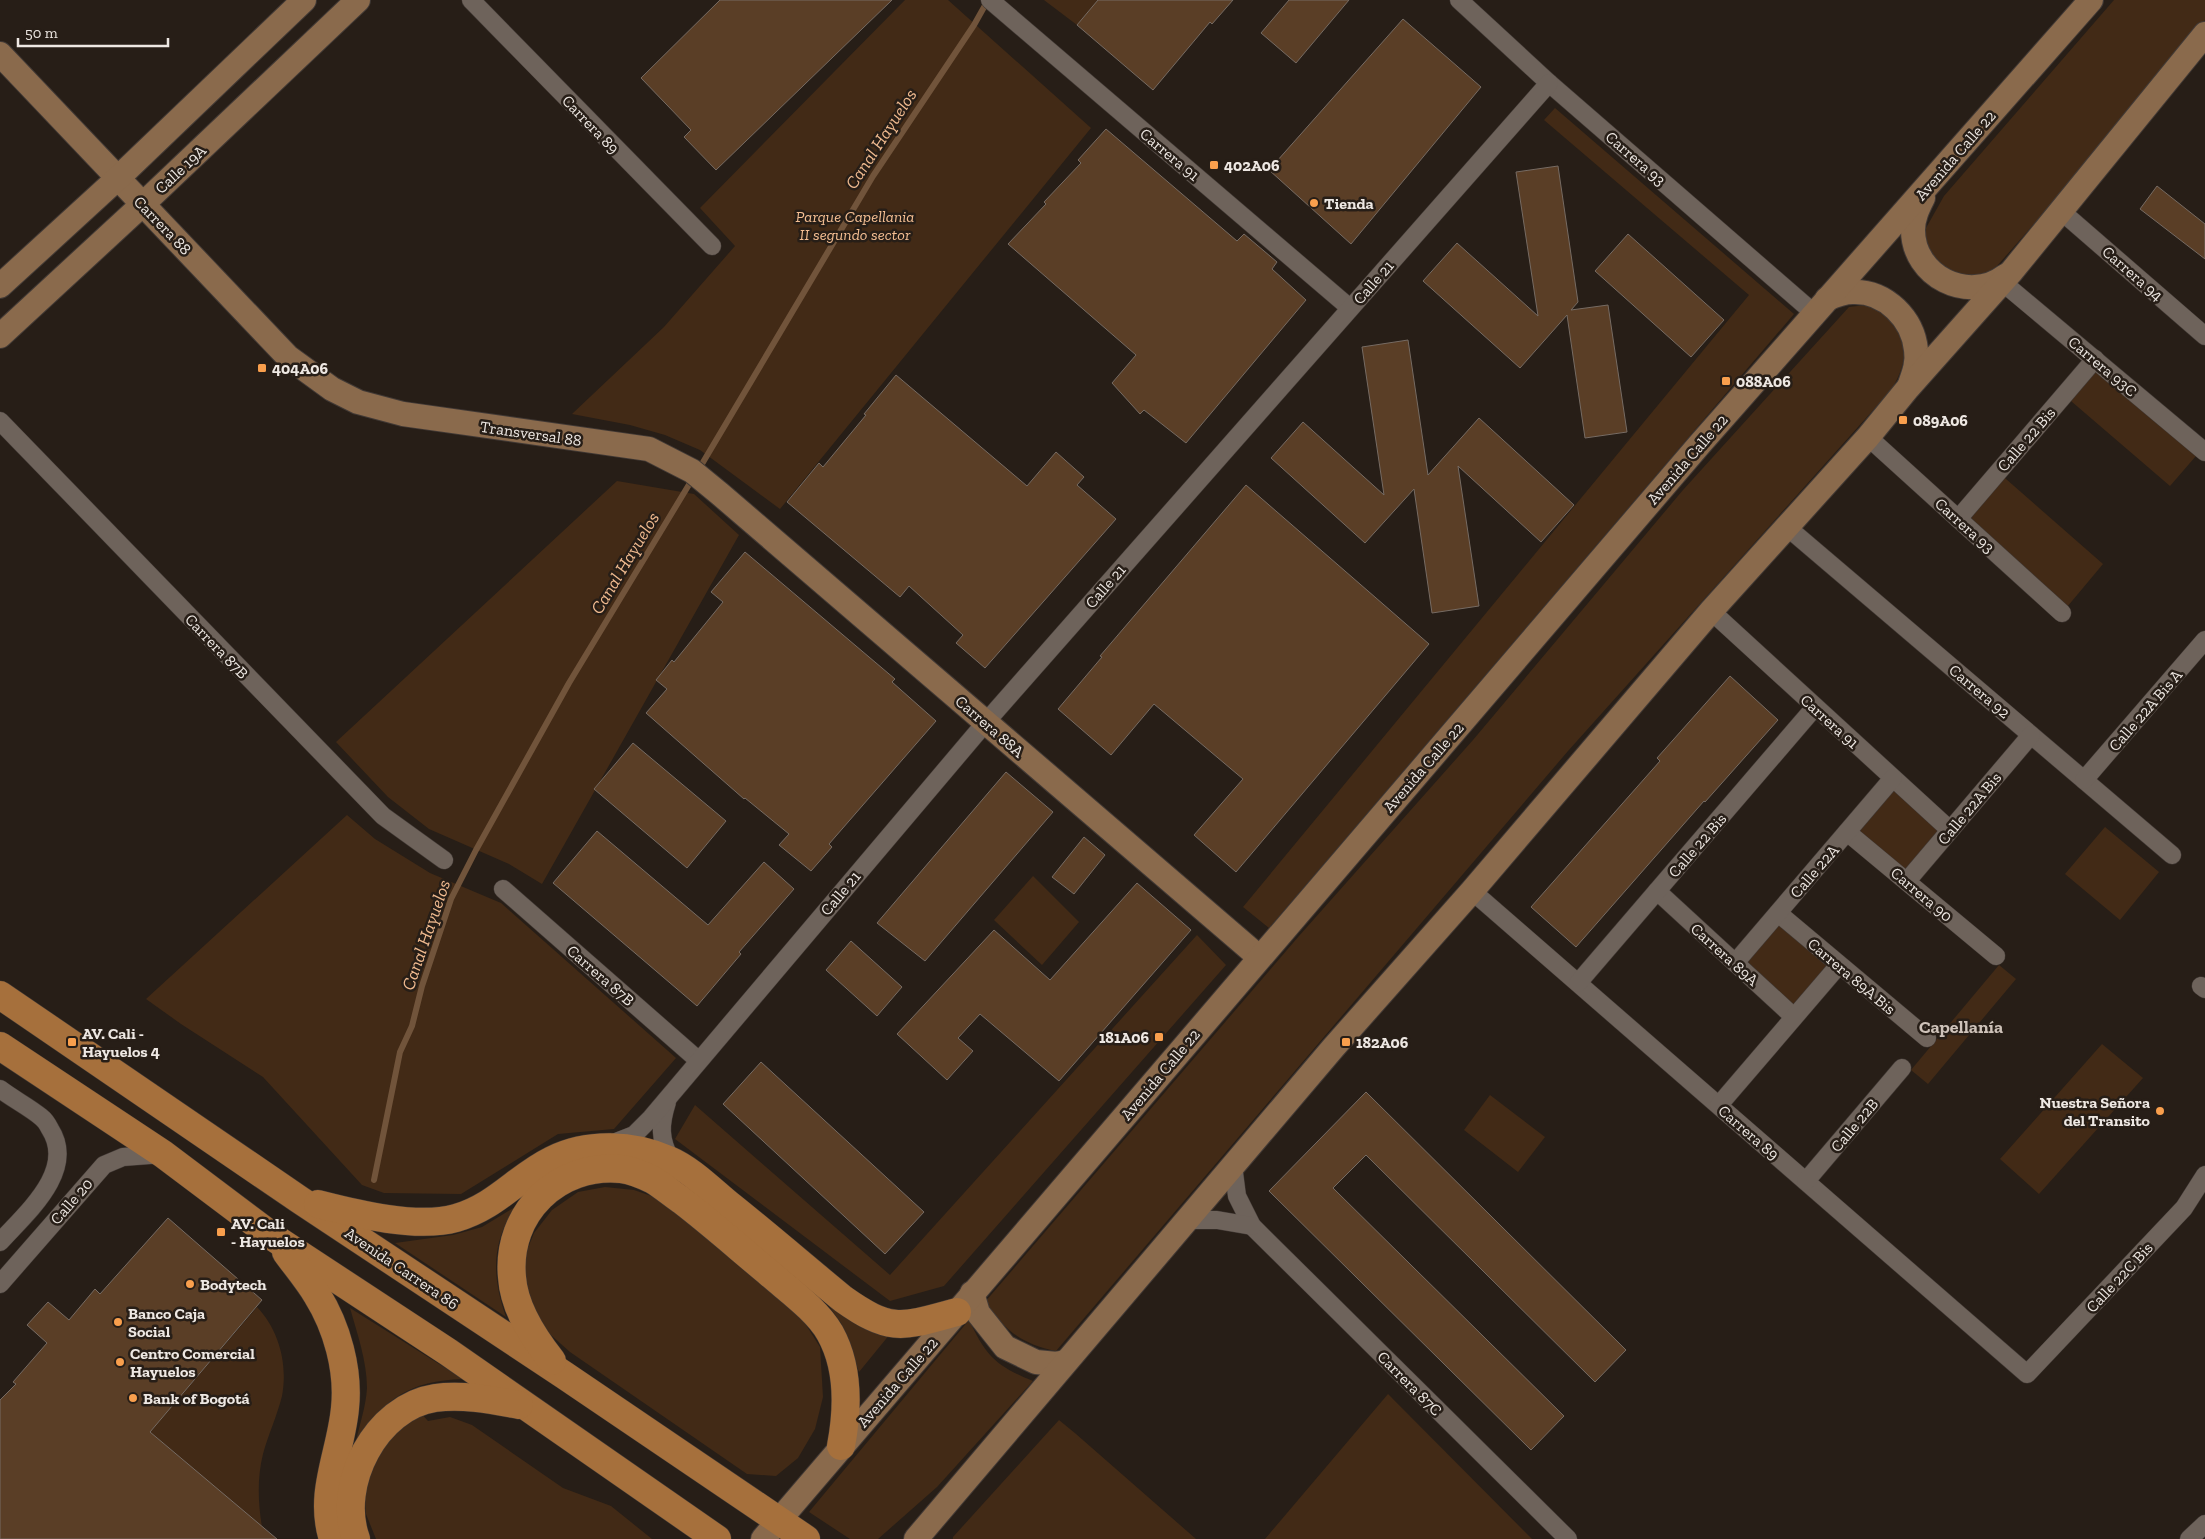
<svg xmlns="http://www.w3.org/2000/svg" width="2205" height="1539" viewBox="0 0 2205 1539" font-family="'Zilla Slab',serif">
<rect width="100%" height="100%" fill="#271e17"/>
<g fill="#422a16">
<path d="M905 0H948L1091 128 780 509 700 450 665 435 630 425 572 414 664 327 735 246 700 208Z"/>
<path d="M1044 0H1098L1077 25Z"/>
<path d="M2114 0H2205V20L2056 199 1997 266 1980 278 1956 280 1924 249 1926 228 1944 196Z"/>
<path d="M1555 108 1794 314 1269 928 1243 907 1749 295 1544 120Z"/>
<path d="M1866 305C1870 306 1874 305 1878 306 1894 310 1904 337 1904 352 1905 364 1898 378 1892 389L1568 751 1056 1351C1022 1344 1005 1331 985 1302L1299 936 1473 740 1683 490 1849 307Z"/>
<path d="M2095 359 2202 449 2170 486 2064 395Z"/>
<path d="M1998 472 2103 564 2062 613 1958 519Z"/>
<path d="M617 481 694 494 739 535 542 884 509 864 429 829 388 797 336 742Z"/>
<path d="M1893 786 1944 829 1907 871 1855 831Z"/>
<path d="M347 815 375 839 430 873 501 903 676 1058 614 1129 558 1134 461 1194 384 1193 362 1185 263 1077 181 1024 146 999Z"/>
<path d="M2105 827 2159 872 2120 920 2065 874Z"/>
<path d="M1033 876 1079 922 1042 965 994 920Z"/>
<path d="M1779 917 1832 966 1793 1013 1739 963Z"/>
<path d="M1197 935 1226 965 944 1286 890 1301 675 1139 695 1105 890 1275Z"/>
<path d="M1999 965 2016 979 1928 1084 1911 1070Z"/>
<path d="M2102 1044 2143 1078 2039 1194 2000 1159Z"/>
<path d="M1490 1095 1545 1137 1518 1172 1464 1130Z"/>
<path d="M605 1187 634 1190 666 1201 801 1317 820 1347 823 1397 815 1429 798 1458 776 1476 747 1474 570 1352 543 1328 529 1306 522 1278 525 1255 534 1233 552 1210 578 1192Z"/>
<path d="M515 1207C491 1244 492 1277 506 1317L395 1243 453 1235 482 1227Z"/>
<path d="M826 1302 890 1334 859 1372 841 1323Z"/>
<path d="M257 1307C279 1330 288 1364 282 1396 277 1416 268 1435 263 1454 257 1478 258 1503 262 1527L150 1432Z"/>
<path d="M350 1308 463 1379C409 1381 386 1398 356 1441 360 1423 366 1406 367 1388 367 1361 357 1333 350 1308Z"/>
<path d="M969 1320C986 1356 996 1366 1033 1381L937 1487 878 1539H850L809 1512Z"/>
<path d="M1388 1394 1532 1539H1265Z"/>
<path d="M418 1410 428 1421 450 1417 472 1425 563 1488 611 1506 652 1539H376L366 1514 364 1488 380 1444Z"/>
<path d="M1059 1420 1076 1434 1196 1539H953V1537Z"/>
</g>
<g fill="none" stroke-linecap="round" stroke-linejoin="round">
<g stroke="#71543b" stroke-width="6">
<path d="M699 469 873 176 974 25 988 0"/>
<path d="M374 1180 400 1052 412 1026 422 986 451 899 476 850 569 683 693 478"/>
</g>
</g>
<g fill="#5a3e26" stroke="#766b63">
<path d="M720 0H892L716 170 684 137 691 130 641 78Z"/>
<path d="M1098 0H1233L1212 24 1210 22 1153 90 1077 25Z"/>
<path d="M1289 0H1349L1296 63 1261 33Z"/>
<path d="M1403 19 1481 87 1351 244 1269 170Z"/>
<path d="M1106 129 1237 241 1244 234 1277 262 1272 269 1306 300 1186 443 1144 410 1140 414 1112 383 1136 355 1008 244 1046 204 1044 202 1081 163 1078 160Z"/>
<path d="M1558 166 1578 302 1571 310 1608 305 1627 432 1585 438 1567 315 1520 368 1423 281 1457 243 1538 316 1516 172Z"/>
<path d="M2157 186 2205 224V259L2140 209Z"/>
<path d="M1628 234 1724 320 1691 357 1595 271Z"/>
<path d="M1408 340 1428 475 1479 418 1574 505 1541 542 1458 466 1479 606 1432 613 1414 489 1365 543 1271 458 1303 422 1384 495 1362 347Z"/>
<path d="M896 375 1027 486 1056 452 1084 477 1077 485 1116 519 985 668 956 643 963 635 909 586 900 597 787 502 819 463 823 467 866 415 864 414Z"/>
<path d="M1246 485 1429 644 1236 872 1194 835 1243 779 1154 704 1111 755 1058 709 1102 657 1100 656Z"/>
<path d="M745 552 895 679 892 682 936 721 829 844 832 847 811 871 779 845 789 834 745 798 744 799 646 713 667 689 656 680 672 660 674 662 723 602 711 592Z"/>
<path d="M1730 676 1778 720 1705 802 1704 801 1576 947 1531 907 1660 761 1657 758Z"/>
<path d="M633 743 726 821 687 868 594 789Z"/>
<path d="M1006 772 1053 812 925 961 877 923Z"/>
<path d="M597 831 708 925 764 862 794 889 739 952 741 954 697 1006 553 883Z"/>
<path d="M1084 837 1105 855 1074 894 1052 877Z"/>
<path d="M1137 883 1191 930 1059 1081 980 1014 958 1038 973 1051 947 1080 897 1034 994 930 1050 980Z"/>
<path d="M851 941 902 987 877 1016 826 970Z"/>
<path d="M761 1062 924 1212 885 1254 723 1104Z"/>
<path d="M1366 1092 1626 1350 1595 1382 1366 1155 1333 1188 1564 1416 1531 1450 1269 1191Z"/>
<path d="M168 1218 262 1300 150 1432 277 1539H0V1400L16 1384 13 1382 47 1343 27 1325 48 1302 69 1320 95 1289 100 1294Z"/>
</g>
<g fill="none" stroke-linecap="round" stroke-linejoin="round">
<g stroke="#413935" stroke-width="19">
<g id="street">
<path d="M471 0 712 246"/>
<path d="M990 0 1350 308"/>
<path d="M1459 0 1549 83 1815 314"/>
<path d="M2061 211 2205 336"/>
<path d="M2001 281 2205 452"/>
<path d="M0 421 383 816 444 860"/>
<path d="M1868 437 2062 613"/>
<path d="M1958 519 2095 359"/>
<path d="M1787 527 2172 855"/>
<path d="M1711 611 1950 830"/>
<path d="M2084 780 2205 640"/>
<path d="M1847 832 1996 956"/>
<path d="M1907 881 2031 735"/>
<path d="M503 889 698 1060"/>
<path d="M1472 891 2027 1374 2184 1208 2205 1175"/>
<path d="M1657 891 1794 1017"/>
<path d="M1778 913 1927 1038"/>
<path d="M1735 963 1893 778"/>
<path d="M1578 983 1815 707"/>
<path d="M2201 986 2205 989"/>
<path d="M0 1089C13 1099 29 1107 41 1117 45 1120 48 1125 50 1129 77 1171 25 1214 0 1242"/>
<path d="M667 1102C660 1124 659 1139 671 1160"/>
<path d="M1719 1105 1839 965"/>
<path d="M611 1144 634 1135 651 1118 986 722 1549 83"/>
<path d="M1233 1165 1237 1196 1252 1226 1568 1539"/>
<path d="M1806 1181 1902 1068"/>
<path d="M1186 1220H1217L1252 1226"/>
<path d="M0 1284 104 1165 123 1157 163 1154"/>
<path d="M2189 1539 2205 1524"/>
</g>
</g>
<g stroke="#413935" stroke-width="26">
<g id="secondary">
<path d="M0 54 288 357 332 389 358 402 403 414 649 449 692 471 720 494 1259 957"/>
<path d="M1923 198C1918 208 1913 218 1913 230 1913 276 1968 304 2005 276"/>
<path d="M0 286 118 178 304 0"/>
<path d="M1827 299C1836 295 1844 292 1853 292 1886 291 1913 319 1916 350 1918 362 1914 373 1910 384"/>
<path d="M0 336 143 204 358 0"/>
<path d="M972 1293 978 1313 1005 1347 1036 1362 1057 1364 1065 1362"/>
<path d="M763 1539 1699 445 2091 0"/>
<path d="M916 1539 1333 1048 1472 891 1711 611 1868 437 1908 388 2012 271 2205 34"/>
</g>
</g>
<g stroke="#413935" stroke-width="29">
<g id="primary">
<path d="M0 995 300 1200 564 1375 806 1539"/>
<path d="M0 1046 163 1154 276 1239 448 1352 717 1539"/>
<path d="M318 1204C357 1214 417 1229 456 1218 497 1206 517 1177 552 1160 588 1142 633 1144 669 1160 690 1169 709 1188 727 1203 766 1234 804 1267 843 1299 891 1333 902 1327 957 1312"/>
<path d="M286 1252C296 1266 308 1280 317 1295 337 1327 349 1370 345 1408 341 1453 318 1493 333 1539"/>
<path d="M552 1361C533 1337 514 1308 512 1277 506 1213 558 1163 621 1169 631 1170 645 1176 653 1180 663 1186 672 1194 681 1200 711 1223 739 1248 768 1272 787 1289 817 1310 830 1333 849 1367 848 1409 841 1446"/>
<path d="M356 1539C336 1484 376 1407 435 1398 463 1394 492 1400 519 1405"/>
</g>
</g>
<use href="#street" stroke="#6e635b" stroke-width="18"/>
<use href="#secondary" stroke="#8a6a4c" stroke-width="24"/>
<use href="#primary" stroke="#a6703c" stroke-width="28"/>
</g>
<g fill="#f99f4d" stroke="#271e17" stroke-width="2">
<rect x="1209" y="160" width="10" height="10" rx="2.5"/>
<circle cx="1314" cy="203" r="5"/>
<rect x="257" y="363" width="10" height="10" rx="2.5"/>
<rect x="1721" y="376" width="10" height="10" rx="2.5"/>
<rect x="1898" y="415" width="10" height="10" rx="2.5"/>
<rect x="1154" y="1032" width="10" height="10" rx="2.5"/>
<rect x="67" y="1037" width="10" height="10" rx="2.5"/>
<rect x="1341" y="1037" width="10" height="10" rx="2.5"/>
<circle cx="2160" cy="1111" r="5"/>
<rect x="216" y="1227" width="10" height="10" rx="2.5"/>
<circle cx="190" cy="1284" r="5"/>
<circle cx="118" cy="1322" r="5"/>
<circle cx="120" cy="1362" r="5"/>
<circle cx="133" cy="1398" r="5"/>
</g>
<g text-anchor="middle" stroke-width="5" stroke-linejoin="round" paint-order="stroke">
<g font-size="16" fill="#eee8e3" stroke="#271e17">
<text transform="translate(591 124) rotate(46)" y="6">Carrera 89</text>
<text transform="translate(1170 154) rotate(40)" y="6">Carrera 91</text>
<text transform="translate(1955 155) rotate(-49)" y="6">Avenida Calle 22</text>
<text transform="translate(1636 158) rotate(41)" y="6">Carrera 93</text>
<text transform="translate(180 169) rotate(-43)" y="6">Calle 19A</text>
<text transform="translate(163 225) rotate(46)" y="6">Carrera 88</text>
<text transform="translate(2133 273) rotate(41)" y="6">Carrera 94</text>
<text transform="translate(1373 282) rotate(-49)" y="6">Calle 21</text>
<text transform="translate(2103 366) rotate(40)" y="6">Carrera 93C</text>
<text transform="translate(531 433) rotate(8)" y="6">Transversal 88</text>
<text transform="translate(2026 439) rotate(-49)" y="6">Calle 22 Bis</text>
<text transform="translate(1687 459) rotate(-49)" y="6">Avenida Calle 22</text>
<text transform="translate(1965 525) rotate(42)" y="6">Carrera 93</text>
<text transform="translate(1105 586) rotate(-49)" y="6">Calle 21</text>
<text transform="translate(217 646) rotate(46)" y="6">Carrera 87B</text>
<text transform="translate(1980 691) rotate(40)" y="6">Carrera 92</text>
<text transform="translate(2145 710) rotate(-49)" y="6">Calle 22A Bis A</text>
<text transform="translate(1830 721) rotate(42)" y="6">Carrera 91</text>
<text transform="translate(990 726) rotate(41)" y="6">Carrera 88A</text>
<text transform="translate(1423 767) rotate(-49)" y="6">Avenida Calle 22</text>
<text transform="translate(1969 808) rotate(-50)" y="6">Calle 22A Bis</text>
<text transform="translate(1697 845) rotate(-49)" y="6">Calle 22 Bis</text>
<text transform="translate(1814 871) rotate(-49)" y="6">Calle 22A</text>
<text transform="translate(840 893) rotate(-50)" y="6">Calle 21</text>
<text transform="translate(1922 894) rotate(40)" y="6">Carrera 90</text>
<text transform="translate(1725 954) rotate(42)" y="6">Carrera 89A</text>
<text transform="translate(601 975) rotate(41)" y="6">Carrera 87B</text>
<text transform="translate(1852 976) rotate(40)" y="6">Carrera 89A Bis</text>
<text transform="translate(1160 1074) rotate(-50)" y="6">Avenida Calle 22</text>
<text transform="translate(1854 1125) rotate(-50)" y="6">Calle 22B</text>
<text transform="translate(1749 1132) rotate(41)" y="6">Carrera 89</text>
<text transform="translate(71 1201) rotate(-49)" y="6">Calle 20</text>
<text transform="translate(402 1268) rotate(34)" y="6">Avenida Carrera 86</text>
<text transform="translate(2119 1277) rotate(-47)" y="6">Calle 22C Bis</text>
<text transform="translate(897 1382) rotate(-49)" y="6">Avenida Calle 22</text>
<text transform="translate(1410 1383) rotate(45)" y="6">Carrera 87C</text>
</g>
<g font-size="16" font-weight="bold" fill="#eee8e3" stroke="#271e17" text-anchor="start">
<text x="1224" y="171">402A06</text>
<text x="1324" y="209">Tienda</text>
<text x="272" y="374">404A06</text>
<text x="1736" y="387">088A06</text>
<text x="1913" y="426">089A06</text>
<text x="82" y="1039">AV. Cali -<tspan x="82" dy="18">Hayuelos 4</tspan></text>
<text x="1149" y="1043" text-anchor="end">181A06</text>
<text x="1356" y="1048">182A06</text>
<text x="2150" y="1108" text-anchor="end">Nuestra Señora<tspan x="2150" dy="18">del Transito</tspan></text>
<text x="231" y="1229">AV. Cali<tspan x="231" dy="18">- Hayuelos</tspan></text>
<text x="200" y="1290">Bodytech</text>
<text x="128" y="1319">Banco Caja<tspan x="128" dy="18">Social</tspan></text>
<text x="130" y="1359">Centro Comercial<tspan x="130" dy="18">Hayuelos</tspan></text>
<text x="143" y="1404">Bank of Bogotá</text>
</g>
<g font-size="16" font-style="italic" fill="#f5bf93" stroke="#271e17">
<text x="855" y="222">Parque Capellania<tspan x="855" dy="18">II segundo sector</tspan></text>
</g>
<g font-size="18" font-style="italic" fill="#f0ba8f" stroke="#271e17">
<text transform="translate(881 139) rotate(-57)" y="6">Canal Hayuelos</text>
<text transform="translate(625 563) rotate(-59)" y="6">Canal Hayuelos</text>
<text transform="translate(426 935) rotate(-71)" y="6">Canal Hayuelos</text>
</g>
<g font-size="18" font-weight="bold" fill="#cec2b9" stroke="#271e17">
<text x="1961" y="1033">Capellanía</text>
</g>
</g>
<path d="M18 38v8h150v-8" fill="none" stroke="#eee8e3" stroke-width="2.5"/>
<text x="25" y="38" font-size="15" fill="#eee8e3" stroke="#271e17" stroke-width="4" paint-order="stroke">50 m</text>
</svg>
